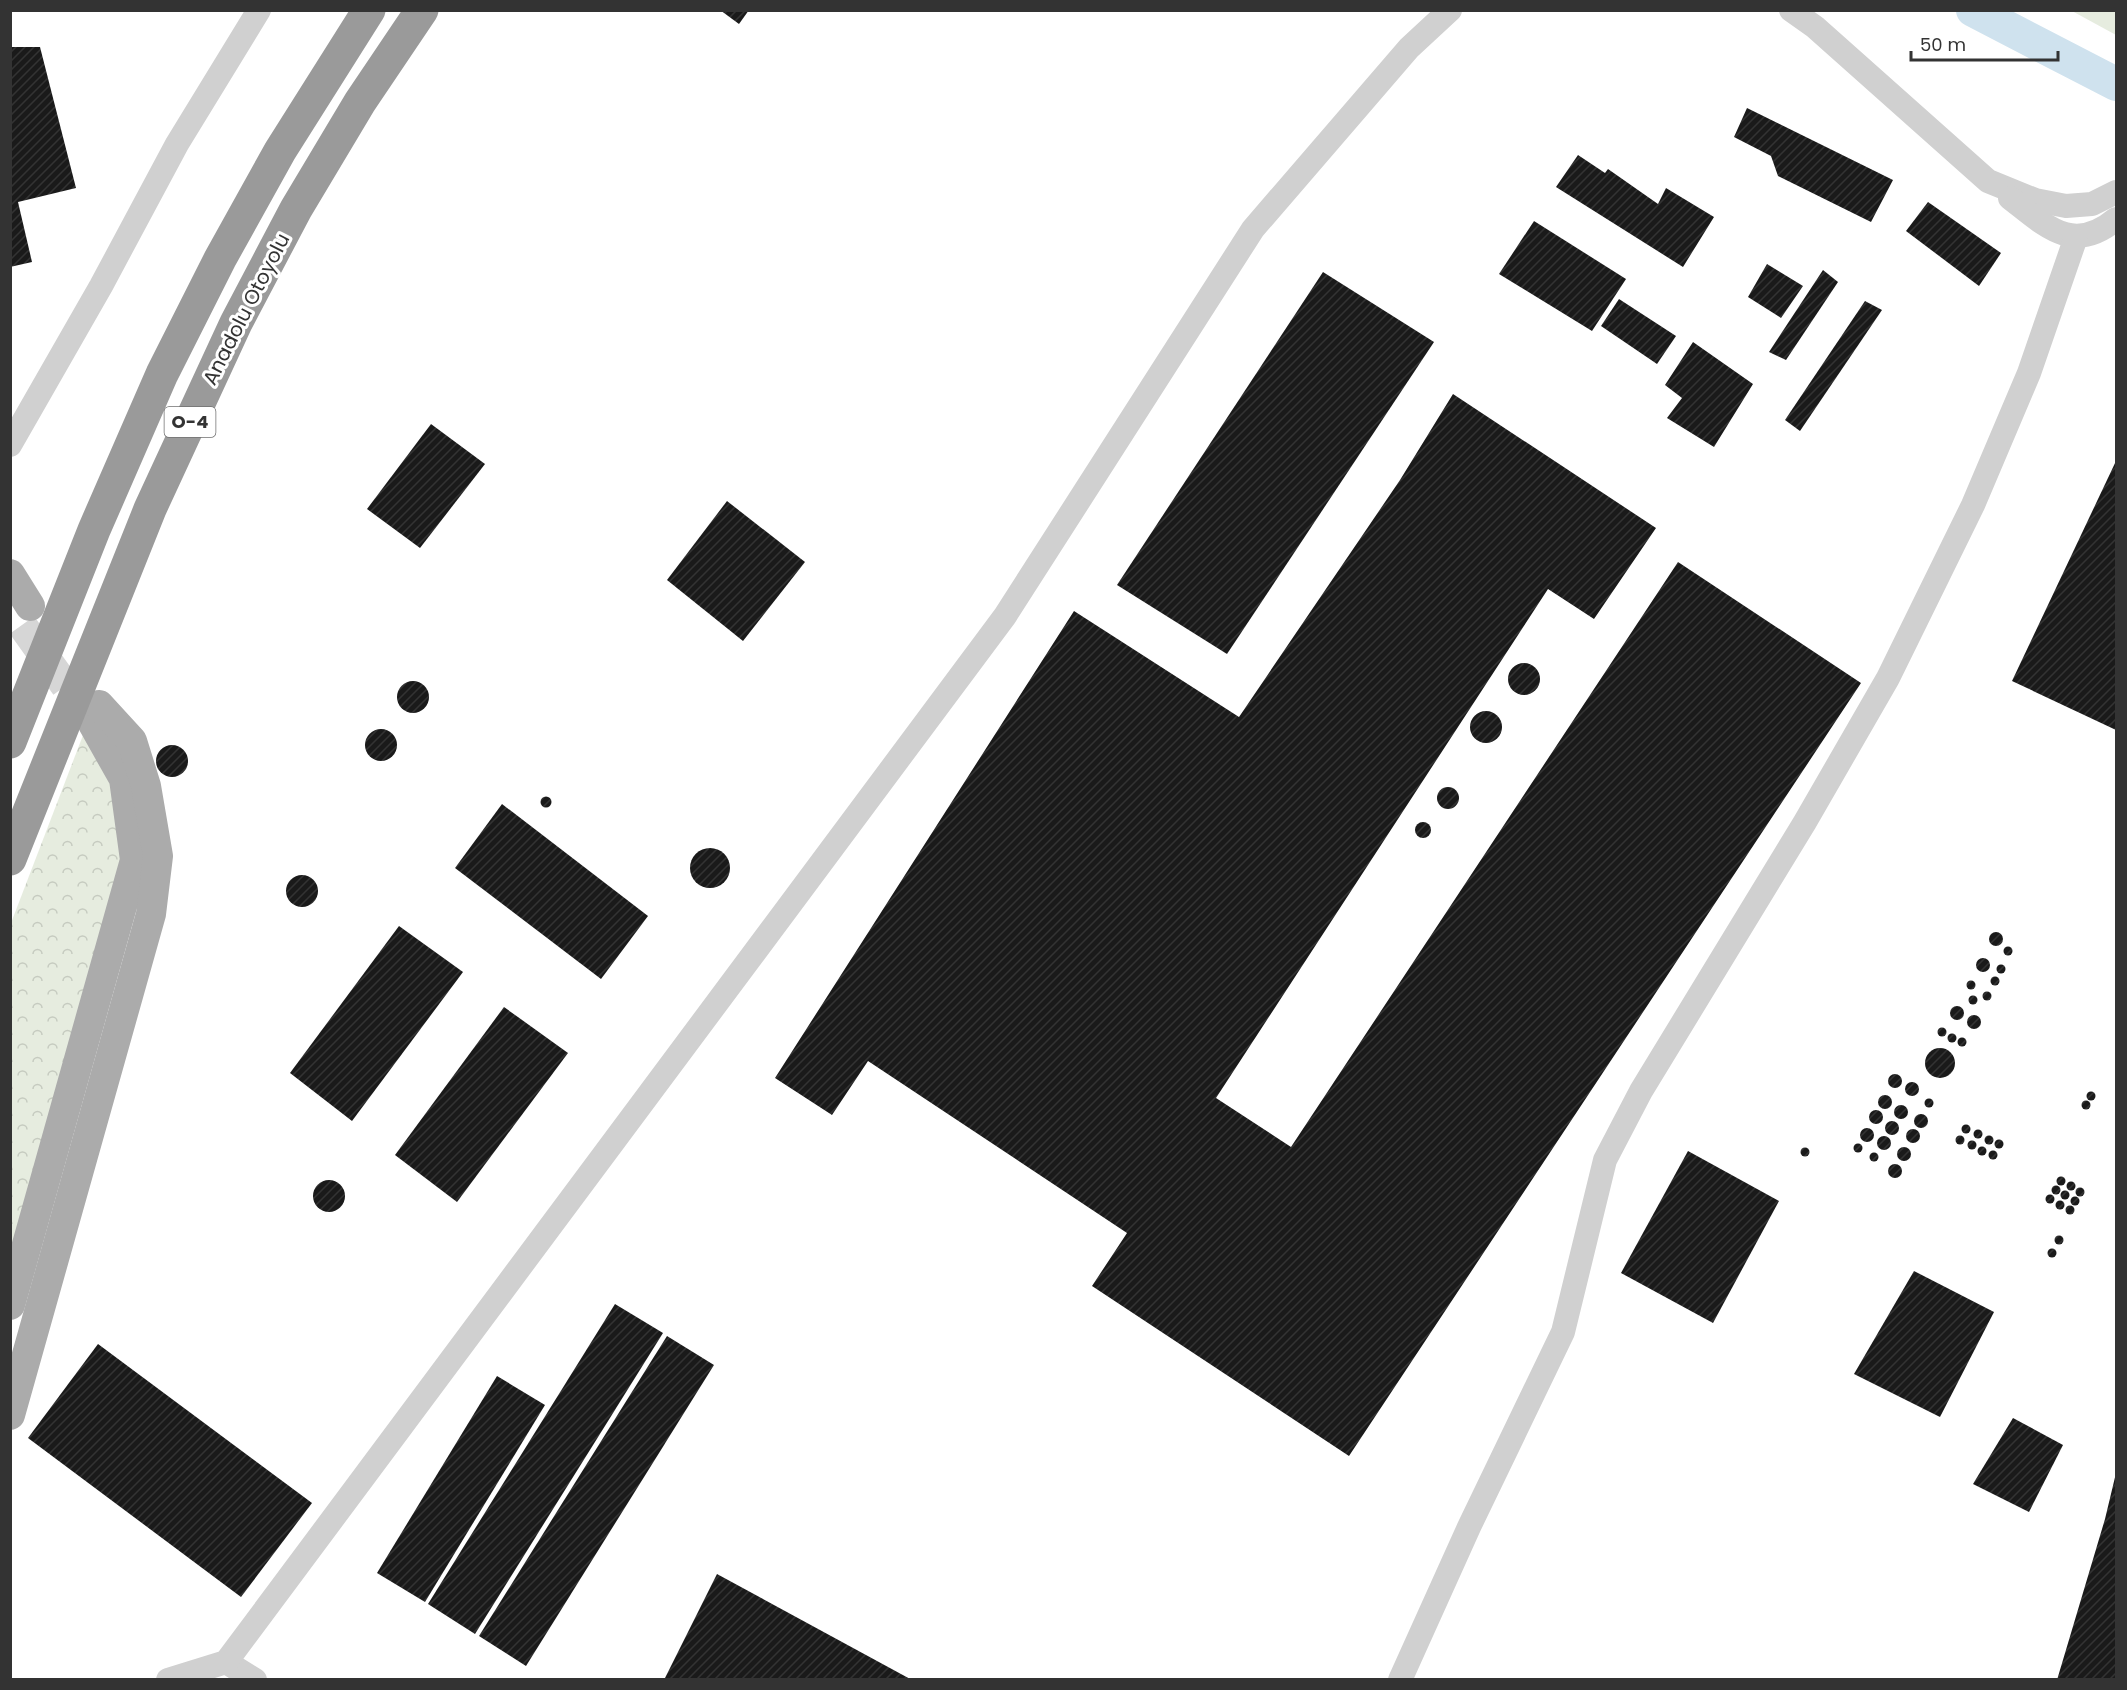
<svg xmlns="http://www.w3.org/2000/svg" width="2127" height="1690" viewBox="0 0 2127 1690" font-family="Poppins,sans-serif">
<defs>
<pattern id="forest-crowns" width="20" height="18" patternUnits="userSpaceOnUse" patternTransform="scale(1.5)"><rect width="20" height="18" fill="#e6ecdf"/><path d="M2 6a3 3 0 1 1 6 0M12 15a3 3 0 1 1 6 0" fill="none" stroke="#c6cbc0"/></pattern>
<pattern id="building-hatch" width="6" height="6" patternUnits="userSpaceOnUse" patternTransform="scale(1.5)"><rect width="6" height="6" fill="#1a1a1a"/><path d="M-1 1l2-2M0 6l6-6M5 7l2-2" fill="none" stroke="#333"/></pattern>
</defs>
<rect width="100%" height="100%" fill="#fff"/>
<path fill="#e6ecdf" d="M2072 11H2116V35Z"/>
<path fill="url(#forest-crowns)" d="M85 730 109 773 121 859 11 1259V923Z"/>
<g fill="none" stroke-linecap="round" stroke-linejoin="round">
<path stroke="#cfe2ee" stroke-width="34" d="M1973 10 2116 84"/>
</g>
<g fill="url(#building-hatch)">
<path d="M720 10H749L739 24Z"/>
<path d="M10 47H40L76 188 18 202 32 262 10 267Z"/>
<path d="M1747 108 1893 180 1871 222 1778 176 1771 156 1734 137Z"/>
<path d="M1578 155 1605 173 1608 169 1658 204 1666 188 1714 217 1683 267 1556 187Z"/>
<path d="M1928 202 2001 253 1979 286 1906 231Z"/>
<path d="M1534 221 1626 279 1592 331 1499 274Z"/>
<path d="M1767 264 1803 286 1781 318 1748 297Z"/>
<path d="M1823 270 1838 282 1786 360 1769 352Z"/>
<path d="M1323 272 1434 342 1227 654 1117 585Z"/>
<path d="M1619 299 1676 336 1657 364 1601 326Z"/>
<path d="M1865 301 1882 310 1800 431 1785 420Z"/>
<path d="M1693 342 1753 384 1714 447 1667 418 1682 398 1665 385Z"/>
<path d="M1453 394 1656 528 1594 619 1548 589 1216 1098 1291 1147 1678 562 1861 683 1349 1456 1092 1286 1127 1233 868 1061 832 1115 775 1078 1074 611 1239 717 1400 480Z"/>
<path d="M431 424 485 464 420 548 367 509Z"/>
<path d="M2116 461V730L2012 681Z"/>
<path d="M727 501 805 562 743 641 667 580Z"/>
<circle cx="1524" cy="679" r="16"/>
<circle cx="413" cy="697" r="16"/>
<circle cx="1486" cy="727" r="16"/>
<circle cx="381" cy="745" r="16"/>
<circle cx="172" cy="761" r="16"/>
<circle cx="1448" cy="798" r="11"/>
<circle cx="546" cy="802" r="5.5"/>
<path d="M502 804 648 916 601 979 455 868Z"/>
<circle cx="1423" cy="830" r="8"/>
<circle cx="710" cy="868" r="20"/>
<circle cx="302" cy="891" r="16"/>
<path d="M399 926 463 972 352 1121 290 1073Z"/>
<circle cx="1996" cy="939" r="7"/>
<circle cx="2008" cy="951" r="4.5"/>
<circle cx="1983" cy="965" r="7"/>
<circle cx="2001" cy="969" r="4.5"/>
<circle cx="1995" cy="981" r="4.5"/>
<circle cx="1971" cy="985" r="4.5"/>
<circle cx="1987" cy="996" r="4.5"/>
<circle cx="1973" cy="1000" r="4.5"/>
<circle cx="1957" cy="1013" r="7"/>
<path d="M504 1007 568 1053 457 1202 395 1155Z"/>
<circle cx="1974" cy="1022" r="7"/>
<circle cx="1942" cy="1032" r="4.5"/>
<circle cx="1952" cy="1038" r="4.5"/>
<circle cx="1962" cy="1042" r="4.5"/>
<circle cx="1940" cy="1063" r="15"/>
<circle cx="1895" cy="1081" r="7"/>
<circle cx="1912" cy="1089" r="7"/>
<circle cx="2091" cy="1096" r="4.5"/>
<circle cx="1885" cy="1102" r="7"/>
<circle cx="1929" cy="1103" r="4.5"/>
<circle cx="2086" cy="1105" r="4.5"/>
<circle cx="1901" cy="1112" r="7"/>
<circle cx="1876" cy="1117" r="7"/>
<circle cx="1921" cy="1121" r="7"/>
<circle cx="1892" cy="1128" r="7"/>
<circle cx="1966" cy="1129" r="4.5"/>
<circle cx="1867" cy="1135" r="7"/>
<circle cx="1913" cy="1136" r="7"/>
<circle cx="1978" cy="1134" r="4.5"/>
<circle cx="1960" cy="1140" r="4.5"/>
<circle cx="1989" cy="1140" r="4.5"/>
<circle cx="1884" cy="1143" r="7"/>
<circle cx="1999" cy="1144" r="4.5"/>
<circle cx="1972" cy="1145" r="4.5"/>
<circle cx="1858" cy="1148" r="4.5"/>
<circle cx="1982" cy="1151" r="4.5"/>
<circle cx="1904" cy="1154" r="7"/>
<circle cx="1805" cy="1152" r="4.5"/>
<circle cx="1993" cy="1155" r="4.5"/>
<path d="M1688 1151 1779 1201 1713 1323 1621 1273Z"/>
<circle cx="1874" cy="1157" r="4.5"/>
<circle cx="1895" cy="1171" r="7"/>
<circle cx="2061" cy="1181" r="4.5"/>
<circle cx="329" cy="1196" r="16"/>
<circle cx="2071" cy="1186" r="4.5"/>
<circle cx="2056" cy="1190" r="4.5"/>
<circle cx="2080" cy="1192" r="4.5"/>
<circle cx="2065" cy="1195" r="4.5"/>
<circle cx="2050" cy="1199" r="4.5"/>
<circle cx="2075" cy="1201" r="4.5"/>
<circle cx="2060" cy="1205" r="4.5"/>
<circle cx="2070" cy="1210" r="4.5"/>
<circle cx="2059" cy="1240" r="4.5"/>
<circle cx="2052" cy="1253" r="4.5"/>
<path d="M1914 1271 1994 1312 1940 1417 1854 1374Z"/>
<path d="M615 1304 663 1333 475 1634 428 1604Z"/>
<path d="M667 1336 714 1365 526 1666 479 1636Z"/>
<path d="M98 1344 312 1503 241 1597 28 1438Z"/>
<path d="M497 1376 545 1405 425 1602 377 1573Z"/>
<path d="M2013 1418 2063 1445 2029 1512 1973 1484Z"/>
<path d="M2116 1473V1680H2057L2105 1519Z"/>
<path d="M717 1574 912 1680H664Z"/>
</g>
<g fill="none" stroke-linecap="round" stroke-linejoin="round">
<path stroke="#d6d6d6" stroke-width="30" stroke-dasharray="30 15" stroke-linecap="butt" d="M22 625 87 716"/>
<g stroke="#d0d0d0" stroke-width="24">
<path d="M1791 10 1815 27 1988 181 2035 200 2066 206 2092 204 2116 192"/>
<path d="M2010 198C2046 226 2073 255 2116 219"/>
<path d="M10 445 101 286 177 144 259 10"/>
<path d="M226 1662 255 1680"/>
<path d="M168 1680 226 1662 1005 616 1253 229 1409 48 1450 10"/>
<path d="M1400 1680 1469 1527 1563 1332 1605 1160 1641 1091 1805 822 1888 678 1973 505 2029 373 2076 237"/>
</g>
<g stroke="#ababab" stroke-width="30">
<path d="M10 574 30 606"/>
<path d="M10 1305 135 860 124 779 93 724"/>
<path d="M10 1415 151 914 158 856 146 786 132 741 99 705"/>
</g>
<g stroke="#9a9a9a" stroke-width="33">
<path d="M10 742 94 530 162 374 220 259 280 151 369 10"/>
<path d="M10 859 150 509 236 323 296 209 360 102 422 10"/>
</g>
</g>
<g text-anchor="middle" stroke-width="6" stroke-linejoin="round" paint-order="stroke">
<rect fill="#fff" stroke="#707070" stroke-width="1.5" x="164.5" y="407" width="51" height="30" rx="4.5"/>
<g font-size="18" font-weight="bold" fill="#333">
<text x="190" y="428">O-4</text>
</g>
<g font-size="20" fill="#333" stroke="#fff">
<text transform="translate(246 309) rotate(-63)" y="7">Anadolu Otoyolu</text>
</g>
</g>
<rect width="2127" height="1690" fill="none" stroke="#333333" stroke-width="24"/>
<path d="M1911 51v9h147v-9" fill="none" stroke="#333333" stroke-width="3"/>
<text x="1920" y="51" font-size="18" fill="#333333" stroke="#ffffff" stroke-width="4.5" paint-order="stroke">50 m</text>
</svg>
